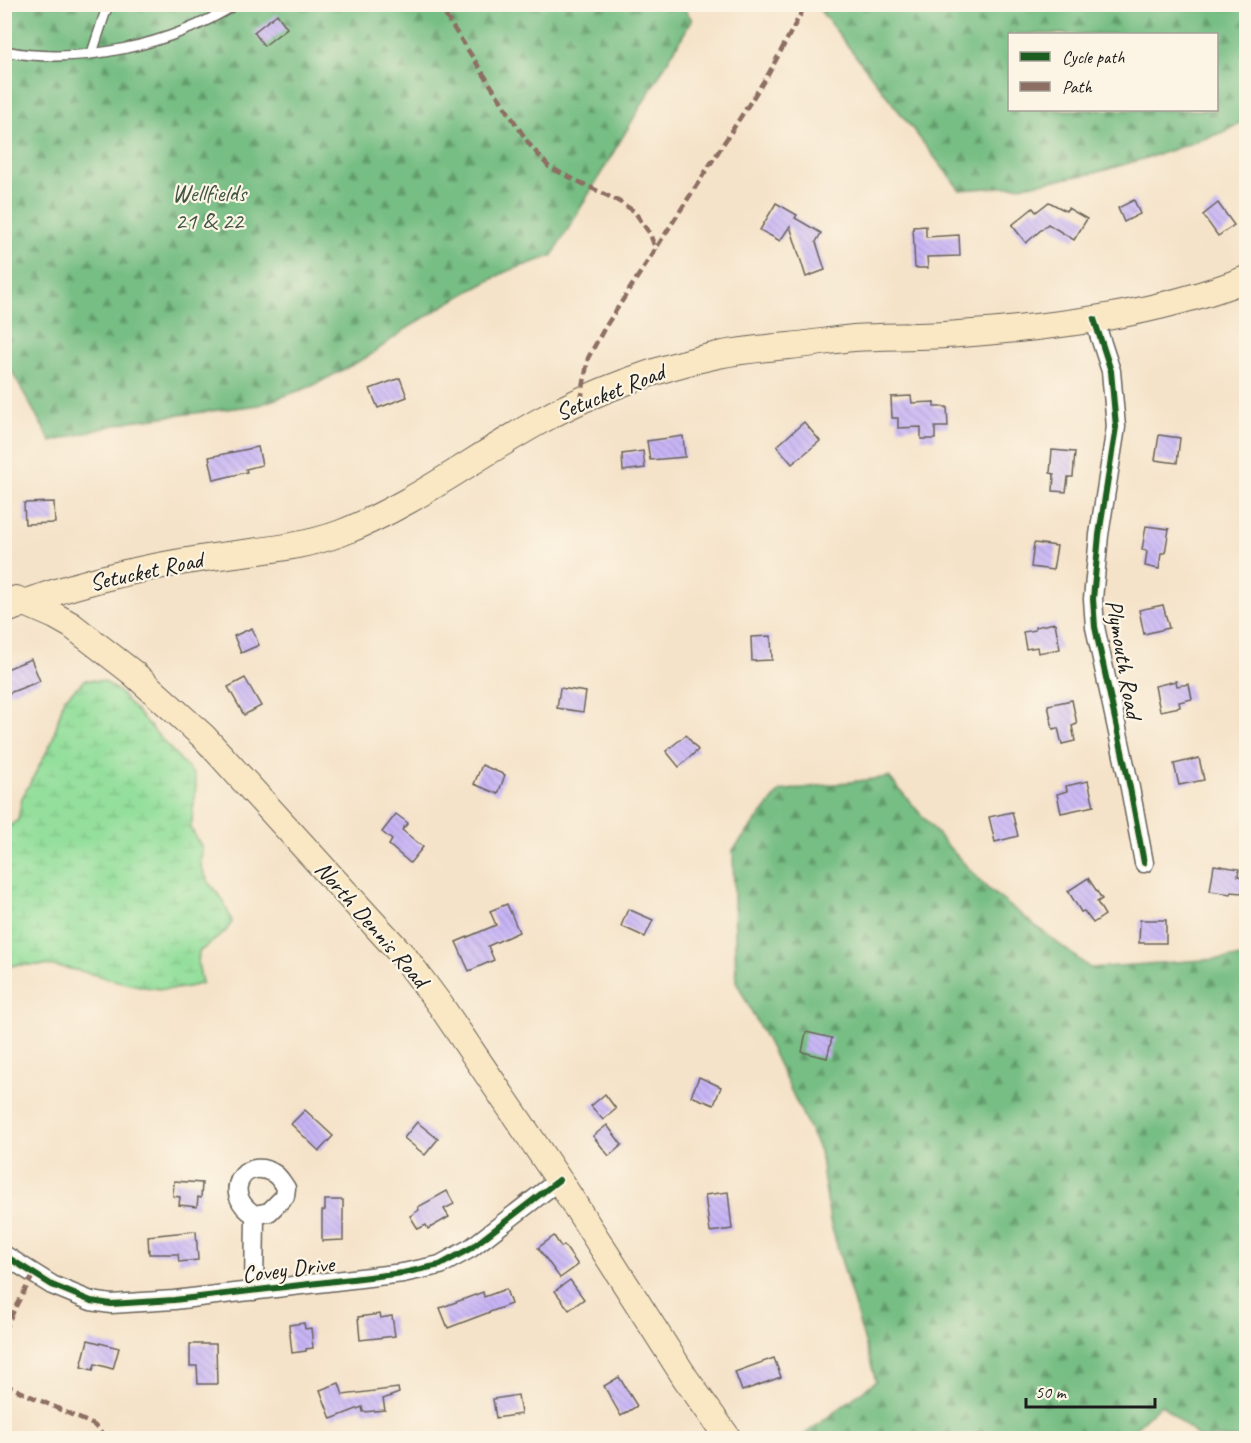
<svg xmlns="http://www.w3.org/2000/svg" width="1251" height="1443" viewBox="0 0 1251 1443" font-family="Caveat,sans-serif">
<defs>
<pattern id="forest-firs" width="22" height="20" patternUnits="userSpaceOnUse" patternTransform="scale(1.5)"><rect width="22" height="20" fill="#77be84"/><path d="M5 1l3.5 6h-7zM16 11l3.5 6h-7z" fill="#619a6b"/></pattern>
<pattern id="wetland-marsh" width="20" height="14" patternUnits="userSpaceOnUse" patternTransform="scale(1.5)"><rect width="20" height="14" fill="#94df9c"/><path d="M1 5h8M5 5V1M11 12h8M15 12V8" fill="none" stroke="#7fbf86"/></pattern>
<pattern id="building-back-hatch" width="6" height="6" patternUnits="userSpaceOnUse" patternTransform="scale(1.5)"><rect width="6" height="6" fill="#c8b5f6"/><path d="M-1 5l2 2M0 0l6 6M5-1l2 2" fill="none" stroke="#ab9bd2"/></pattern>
</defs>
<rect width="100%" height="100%" fill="#fcf5e5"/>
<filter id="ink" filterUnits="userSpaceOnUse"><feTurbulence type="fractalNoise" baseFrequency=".0167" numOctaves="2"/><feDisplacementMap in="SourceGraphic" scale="12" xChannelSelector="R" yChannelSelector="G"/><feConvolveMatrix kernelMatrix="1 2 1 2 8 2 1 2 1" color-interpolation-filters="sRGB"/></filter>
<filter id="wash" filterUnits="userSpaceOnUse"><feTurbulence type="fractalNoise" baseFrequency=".008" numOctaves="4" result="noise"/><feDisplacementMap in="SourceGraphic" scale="24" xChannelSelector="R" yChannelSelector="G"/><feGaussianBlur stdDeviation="1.35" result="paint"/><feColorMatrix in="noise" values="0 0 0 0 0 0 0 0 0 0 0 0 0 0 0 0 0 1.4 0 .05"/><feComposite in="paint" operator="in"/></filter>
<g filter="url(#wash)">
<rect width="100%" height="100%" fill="#f5e3c9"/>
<g fill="url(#forest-firs)" stroke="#4a6d50" stroke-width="1.5" fill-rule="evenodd">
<path d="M681 4 692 20 552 256 505 272 448 303 406 329 369 356 312 386 259 405 131 421 51 442 5 359 4 5Z"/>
<path d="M816 5H1246V119L1226 131 1160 154 1095 173 1028 185 960 190ZM1010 34H1216V110H1010Z"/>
<path d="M889 777 946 844 988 889 1090 968 1246 957V1438H1200L1161 1404 1124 1438H800L876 1381 830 1221 820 1151 772 1051 736 981 733 850 780 791Z"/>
</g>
<path fill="url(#wetland-marsh)" stroke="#587e5c" stroke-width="1.5" d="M85 680 104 681 119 692 194 775 196 785 191 829 202 848 201 866 209 883 223 900 232 922 225 932 199 952 198 964 202 983C146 1004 90 963 32 965 23 965 13 964 5 967V829L18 820 22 798 52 742 64 699Z"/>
<g id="blocks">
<g fill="url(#building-back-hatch)">
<path d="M277 14 287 28 264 46 254 32Z"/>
<path d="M1134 200 1140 214 1124 222 1118 208Z"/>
<path d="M1049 202 1066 211 1068 208 1087 219 1074 240 1048 224 1026 243 1012 225 1033 208 1036 212Z"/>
<path d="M776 203 797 215 795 218 821 233 816 242 825 270 806 277 790 226 780 241 760 230Z"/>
<path d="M1218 203 1234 225 1218 236 1203 215Z"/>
<path d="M926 226V237L959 235 960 256 927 257 928 268H915L913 227Z"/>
<path d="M400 378 407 397 378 408 370 389Z"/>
<path d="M911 396 912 403 934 402V407H947L948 427H935V439H921V427L898 428V418H892L891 397Z"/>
<path d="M804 422 820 441 792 464 777 446Z"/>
<path d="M1159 435 1180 438 1177 463 1155 460Z"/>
<path d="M683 436 685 457 650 460 647 441Z"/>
<path d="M258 447 262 465 246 469 247 472 214 480 209 457Z"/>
<path d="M1052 450 1075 452 1073 477H1068L1066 492 1053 491 1054 474 1050 473Z"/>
<path d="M643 451 645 468 623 471 622 454Z"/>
<path d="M54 502 55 523 25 524 24 503Z"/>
<path d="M1146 526 1169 529 1165 553H1161L1159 569 1145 566 1147 551 1142 550Z"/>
<path d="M1034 543 1057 546 1053 570 1031 567Z"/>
<path d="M1163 605 1169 628 1144 634 1139 610Z"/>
<path d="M1055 623 1060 649 1038 653 1037 647 1026 649 1023 632 1035 630V627Z"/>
<path d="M252 628 259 645 241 653 234 636Z"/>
<path d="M771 636 772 660 752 661 751 637Z"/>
<path d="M31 659 40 681 9 693 4 682V670Z"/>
<path d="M245 678 261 706 244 715 228 687Z"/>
<path d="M1176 681 1177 686 1189 684 1192 699 1179 702 1180 707 1160 711 1155 686Z"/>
<path d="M560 688 586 692 583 712 557 708Z"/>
<path d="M1072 700 1077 724 1072 726 1075 741 1062 744 1058 728 1053 729 1048 705Z"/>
<path d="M686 735 698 750 679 767 666 751Z"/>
<path d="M1199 758 1204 780 1179 785 1174 764Z"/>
<path d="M482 765 505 775 498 794 474 784Z"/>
<path d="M1088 781 1094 806 1061 813 1057 794 1067 791 1066 786Z"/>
<path d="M1012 812 1018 836 995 842 989 817Z"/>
<path d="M396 814 408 823 402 830 423 847 410 863 389 845 392 840 382 832Z"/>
<path d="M1214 865 1239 869 1238 876 1245 877 1242 893 1231 892V894L1210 891Z"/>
<path d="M1088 878 1102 899 1097 902 1105 915 1093 923 1084 911 1081 912 1068 891Z"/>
<path d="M507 904 519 932 488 946 494 960 469 971 456 942 496 925 490 911Z"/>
<path d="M628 909 653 920 645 937 621 926Z"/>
<path d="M1140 920H1166V943H1139Z"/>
<path d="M806 1032 832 1038 827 1058 802 1052Z"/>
<path d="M699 1077 721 1087 714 1105 691 1096Z"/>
<path d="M605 1094 616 1109 603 1120 591 1106Z"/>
<path d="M305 1110 333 1136 319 1151 291 1124Z"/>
<path d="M417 1122 438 1139 425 1155 404 1138Z"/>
<path d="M607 1125 622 1145 609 1156 593 1136Z"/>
<path d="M174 1181 202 1183 201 1198 198 1197 197 1207 179 1205 180 1197 173 1196Z"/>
<path d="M447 1191 454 1204 444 1209 449 1217 428 1229 426 1225 418 1229 410 1216 419 1210 418 1207Z"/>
<path d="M728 1192 732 1229 710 1232 705 1195Z"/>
<path d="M325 1200H343V1240L322 1241V1211L325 1210Z"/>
<path d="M196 1231 198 1260 179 1262 178 1254H149L148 1236Z"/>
<path d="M554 1236 561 1247 564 1245 578 1265 560 1278 538 1248Z"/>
<path d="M570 1280 584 1299 569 1310 555 1291Z"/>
<path d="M506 1289 511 1304 448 1328 440 1308 483 1292 484 1297Z"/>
<path d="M380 1314 381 1318 392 1316 395 1336 360 1340 358 1317Z"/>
<path d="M304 1323 305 1329 311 1328 313 1348 306 1349V1351L292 1353 289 1325Z"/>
<path d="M88 1340 119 1348 113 1369 95 1364 93 1370 81 1367Z"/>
<path d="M190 1344H216L217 1384H198L197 1366H190Z"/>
<path d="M774 1358 781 1377 742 1391 735 1372Z"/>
<path d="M619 1377 637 1406 621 1416 604 1386Z"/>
<path d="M339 1383 343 1395 398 1388 399 1393 383 1399 385 1410 363 1412 362 1407 331 1419 320 1390Z"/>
<path d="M518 1395 521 1414 496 1418 493 1399Z"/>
</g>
</g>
</g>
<g filter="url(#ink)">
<use href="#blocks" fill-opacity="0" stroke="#686259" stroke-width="1.5"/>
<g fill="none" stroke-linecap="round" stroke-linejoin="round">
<g stroke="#686259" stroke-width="12">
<g id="service">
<path d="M4 51C79 66 172 45 236 4"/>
<path d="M92 53 108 4"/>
</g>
</g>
<g stroke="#686259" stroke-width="21">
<g id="minor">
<path d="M1094 319 1111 371 1116 427 1099 535 1093 599 1095 627 1130 788 1144 863"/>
<path d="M4 1255 52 1285 91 1301 111 1304 174 1300 403 1273 440 1265 471 1248 559 1180"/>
<path d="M254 1291 255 1215C220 1194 244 1156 273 1173 279 1176 282 1183 286 1188L285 1196 269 1212 255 1215"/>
</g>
</g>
<g stroke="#686259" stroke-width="28">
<g id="secondary">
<path d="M16 599 55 616 71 625 133 673 204 737 406 959 441 1006 559 1180 686 1379 728 1438"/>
<path d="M4 611C69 584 137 568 206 558 251 551 298 549 341 533 413 505 473 458 540 421 592 392 660 367 718 355 742 350 765 348 789 346 811 344 832 340 854 338 889 336 924 337 959 334 1056 327 1155 315 1246 279"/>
</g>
</g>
<use href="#service" stroke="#fff" stroke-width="9"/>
<use href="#minor" stroke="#fff" stroke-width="18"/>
<use href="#secondary" stroke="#fae7c3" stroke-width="26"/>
<g stroke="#8d6e63" stroke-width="4.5" stroke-dasharray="9 4.5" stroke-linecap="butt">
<path d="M438 4 529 144 549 167 618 201 634 211 650 234 656 250"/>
<path d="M581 401 588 358 604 329 769 73 806 4"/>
<path d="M4 1331 17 1304 34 1274"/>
<path d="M4 1384 94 1425 106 1438"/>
</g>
<g stroke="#fcf5e5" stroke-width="10">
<g id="cycleway">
<path d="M1094 319 1111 371 1116 427 1099 535 1093 599 1095 627 1130 788 1144 863"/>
<path d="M4 1255 52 1285 91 1301 111 1304 174 1300 403 1273 440 1265 471 1248 559 1180"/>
</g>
</g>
<use href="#cycleway" stroke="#1b5e20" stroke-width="6"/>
</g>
</g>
<g text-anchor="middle" stroke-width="4.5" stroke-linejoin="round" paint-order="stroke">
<g font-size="24" fill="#405642" stroke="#fcf5e5">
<text x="209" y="201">Wellfields<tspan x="209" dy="28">21 &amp; 22</tspan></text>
</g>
<g font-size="24" fill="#1c1c1c" stroke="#fcf5e5">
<text transform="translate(610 392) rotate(-22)" y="8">Setucket Road</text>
<text transform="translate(146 571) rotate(-12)" y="8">Setucket Road</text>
<text transform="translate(1124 659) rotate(80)" y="8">Plymouth Road</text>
<text transform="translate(372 924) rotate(49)" y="8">North Dennis Road</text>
<text transform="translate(288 1269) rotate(-7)" y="8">Covey Drive</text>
</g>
</g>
<rect width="1251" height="1443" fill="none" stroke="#fcf5e5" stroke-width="24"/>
<rect x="1008" y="33" width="210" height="78" fill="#fcf5e5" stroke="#a29e95" stroke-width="1.5"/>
<rect x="1020" y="52" width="30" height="9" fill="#1b5e20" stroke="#a29e95" stroke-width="1.5"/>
<text x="1062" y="63" font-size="18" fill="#1c1c1c">Cycle path</text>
<rect x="1020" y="82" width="30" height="9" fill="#8d6e63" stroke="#a29e95" stroke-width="1.5"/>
<text x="1062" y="93" font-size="18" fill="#1c1c1c">Path</text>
<path d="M1026 1398v9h129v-9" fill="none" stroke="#1c1c1c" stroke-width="3"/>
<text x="1035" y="1398" font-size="18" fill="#1c1c1c" stroke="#fcf5e5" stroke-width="4.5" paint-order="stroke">50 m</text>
</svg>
